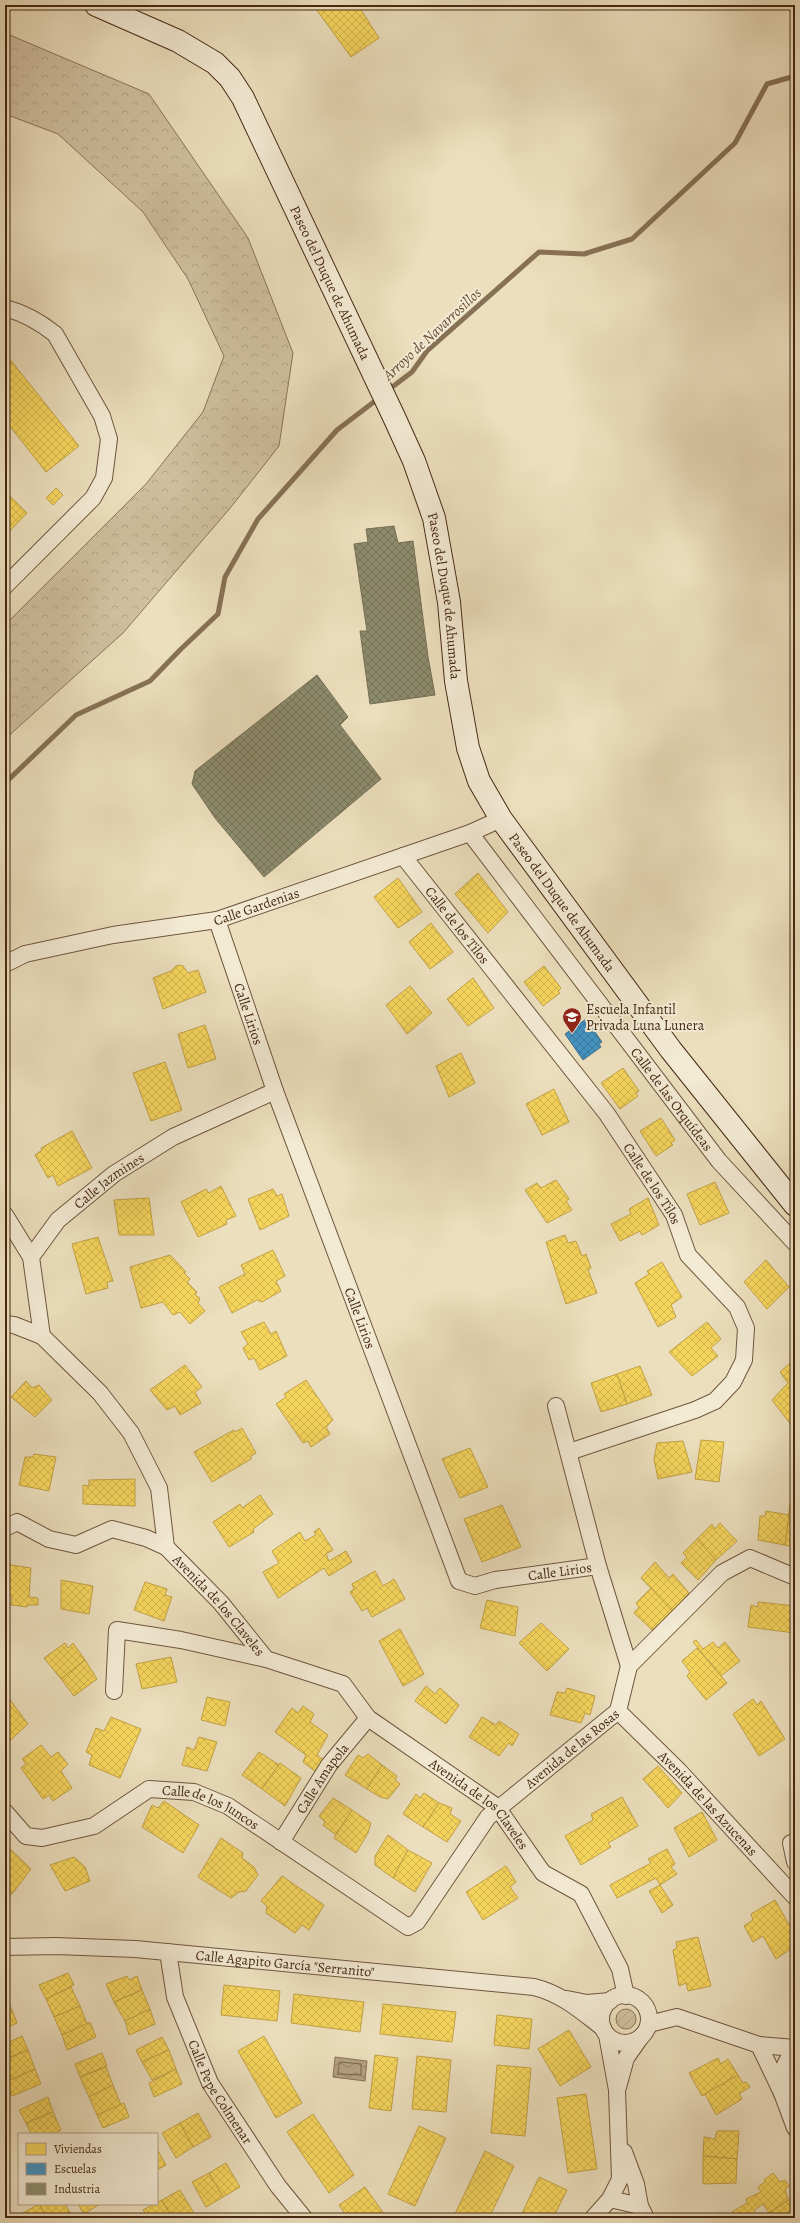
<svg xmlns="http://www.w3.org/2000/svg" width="800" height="2223" viewBox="0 0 800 2223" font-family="Alegreya,serif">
<defs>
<pattern id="park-crowns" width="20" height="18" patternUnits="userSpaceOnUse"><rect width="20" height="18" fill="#d0c0a0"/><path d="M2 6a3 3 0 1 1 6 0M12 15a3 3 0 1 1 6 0" fill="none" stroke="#b4a589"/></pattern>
<pattern id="garden-furrows" width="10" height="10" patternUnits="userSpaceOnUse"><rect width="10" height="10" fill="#d0c0a0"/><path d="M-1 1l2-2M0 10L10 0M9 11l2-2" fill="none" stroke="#b4a589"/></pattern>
<pattern id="water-waves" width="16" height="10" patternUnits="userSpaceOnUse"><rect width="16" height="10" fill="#b3a183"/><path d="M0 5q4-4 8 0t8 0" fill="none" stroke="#93836a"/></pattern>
<pattern id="homes-cross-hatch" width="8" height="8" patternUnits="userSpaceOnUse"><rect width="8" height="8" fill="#f6d55c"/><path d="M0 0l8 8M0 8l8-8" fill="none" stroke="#d4b74f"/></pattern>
<pattern id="schools-cross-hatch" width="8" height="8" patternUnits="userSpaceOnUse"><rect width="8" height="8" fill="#4393c3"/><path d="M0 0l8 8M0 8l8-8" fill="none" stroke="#3a789d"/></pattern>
<pattern id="industry-cross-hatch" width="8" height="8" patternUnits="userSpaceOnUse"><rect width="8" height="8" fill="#8c8c6e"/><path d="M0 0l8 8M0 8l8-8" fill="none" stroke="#747259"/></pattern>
</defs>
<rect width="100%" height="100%" fill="#ecdfbd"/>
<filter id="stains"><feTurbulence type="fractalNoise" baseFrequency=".005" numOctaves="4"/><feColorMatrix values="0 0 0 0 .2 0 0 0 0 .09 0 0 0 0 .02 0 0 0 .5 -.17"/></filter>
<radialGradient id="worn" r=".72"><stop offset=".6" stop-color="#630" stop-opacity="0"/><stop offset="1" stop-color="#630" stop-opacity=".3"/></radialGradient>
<path fill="url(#park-crowns)" stroke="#8a745a" d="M5 33 149 94 248 238 293 353 279 446 231 507 123 633 5 739V625L146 484 203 412 224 356 188 279 143 212 58 134 5 114Z"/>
<circle fill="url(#garden-furrows)" stroke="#8a745a" cx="626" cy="2019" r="10"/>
<path fill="url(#water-waves)" stroke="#877156" d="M335 2057 367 2061 365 2081 333 2077Z"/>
<g fill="url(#homes-cross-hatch)" stroke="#c1a146">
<path d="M313 5H358L379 38 351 57Z"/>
<path d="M5 353 79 446 46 472 5 420Z"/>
<path d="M56 488 63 495 53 505 46 498Z"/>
<path d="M5 491 27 513 5 536Z"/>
<path d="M478 873 508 912 488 933 455 894Z"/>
<path d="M398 878 422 912 398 928 374 897Z"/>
<path d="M431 923 453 952 430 969 409 942Z"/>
<path d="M180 965 183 966 188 973 198 970 206 992 163 1009 153 978 171 971 176 966Z"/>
<path d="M544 966 561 988 558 991 560 993 543 1006 524 982Z"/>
<path d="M473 978 494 1008 468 1026 447 999Z"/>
<path d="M410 986 432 1013 407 1034 386 1005Z"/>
<path d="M205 1025 216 1059 188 1068 178 1034Z"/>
<path d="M461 1053 475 1083 449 1097 436 1066Z"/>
<path d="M165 1062 182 1110 151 1121 133 1073Z"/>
<path d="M623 1068 639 1091 636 1093 638 1096 620 1109 601 1083Z"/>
<path d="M554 1089 569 1122 542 1135 526 1104Z"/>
<path d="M661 1118 675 1140 671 1143 673 1145 656 1156 640 1131Z"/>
<path d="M72 1131 92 1168 58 1186 53 1175 48 1178 35 1155 42 1150 41 1148Z"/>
<path d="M556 1180 569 1199 566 1201 572 1210 547 1223 525 1190 537 1183 541 1188Z"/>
<path d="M715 1182 729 1213 700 1225 687 1194Z"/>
<path d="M221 1186 236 1216 226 1220 227 1224 198 1237 181 1202 206 1189 209 1193Z"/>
<path d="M273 1189 277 1196 282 1194 289 1216 260 1230 248 1199Z"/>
<path d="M149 1198 154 1235H119L114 1200Z"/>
<path d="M648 1198 659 1225 642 1235 640 1231 620 1241 611 1224 631 1214 629 1209Z"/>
<path d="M565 1235 568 1243 576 1241 582 1256 586 1254 591 1268 588 1270 597 1293 566 1304 546 1242Z"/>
<path d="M98 1237 113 1281 107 1282 108 1288 86 1294 72 1244Z"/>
<path d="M273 1250 285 1276 276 1281 281 1291 262 1302 257 1300 232 1313 219 1287 245 1274 241 1265Z"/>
<path d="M170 1255 186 1272 184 1273 190 1279 187 1282 197 1292 195 1295 200 1298 198 1303 205 1311 190 1324 180 1312 173 1315 163 1302 141 1308 130 1267Z"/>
<path d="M766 1260 789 1287 767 1309 744 1282Z"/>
<path d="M662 1262 682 1297 671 1305 676 1317 658 1327 635 1283 649 1274 647 1271Z"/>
<path d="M264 1322 271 1334 276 1331 287 1356 260 1370 254 1358 249 1360 243 1348 248 1344 241 1332Z"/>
<path d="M707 1322 721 1339 711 1348 718 1356 692 1376 669 1352Z"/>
<path d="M795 1359V1430L772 1400 788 1383 780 1372Z"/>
<path d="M185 1365 202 1387 195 1392 201 1403 180 1415 175 1406 167 1410 150 1390Z"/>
<path d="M640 1366 652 1395 627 1404 617 1374Z"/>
<path d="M617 1374 627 1404 601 1412 591 1383Z"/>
<path d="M306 1380 333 1420 326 1427 330 1434 311 1447 308 1441 303 1443 276 1404 286 1397 284 1394Z"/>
<path d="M26 1381 32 1388 39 1385 52 1400 35 1417 11 1397Z"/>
<path d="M242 1428 256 1453 251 1456V1459L212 1482 194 1452 234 1430 235 1432Z"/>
<path d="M701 1440 724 1442 719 1482 695 1479Z"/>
<path d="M683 1441 692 1472 658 1479 654 1459 657 1443Z"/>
<path d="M470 1448 488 1487 460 1498 442 1459Z"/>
<path d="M34 1454 56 1457 49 1491 19 1485 25 1457H33Z"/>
<path d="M135 1479V1506L83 1504V1485L89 1486V1480Z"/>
<path d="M260 1495 273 1514 253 1529 254 1532 229 1547 213 1522 240 1504 242 1508Z"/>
<path d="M790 1503 795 1504V1547L785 1545Z"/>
<path d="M502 1505 521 1547 482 1562 464 1519Z"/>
<path d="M766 1511 789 1515 785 1545 758 1540 760 1516H765Z"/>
<path d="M720 1523 737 1541 716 1560 697 1539 712 1524 715 1529Z"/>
<path d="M319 1528 333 1550 326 1554 329 1561 346 1551 352 1562 329 1576 324 1568 278 1598 263 1572 279 1563 272 1551 300 1532 305 1541 316 1535 314 1532Z"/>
<path d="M697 1539 716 1560 698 1580 681 1563 687 1557 683 1553Z"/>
<path d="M655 1562 669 1578 673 1574 689 1593 673 1612 641 1578Z"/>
<path d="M5 1564 31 1568 29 1597 38 1598V1605H28L27 1607 11 1605 12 1595 5 1594Z"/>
<path d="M375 1571 383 1586 394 1579 405 1599 372 1617 367 1608 362 1611 350 1592 354 1589 352 1584Z"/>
<path d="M61 1580 93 1586 89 1614 61 1609Z"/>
<path d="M145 1582 167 1589 165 1595 172 1597 164 1621 134 1610Z"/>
<path d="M651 1588 673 1612 652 1630 634 1613 639 1607 636 1603Z"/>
<path d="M487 1600 518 1607 515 1636 480 1628Z"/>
<path d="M758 1602 795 1606V1633L748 1627 751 1605 758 1607Z"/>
<path d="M541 1623 569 1649 547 1671 519 1643Z"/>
<path d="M400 1629 424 1674 403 1686 379 1641Z"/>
<path d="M696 1640 703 1649 713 1642 718 1648 725 1642 740 1661 721 1676 693 1642Z"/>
<path d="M65 1643 68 1648 73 1643 85 1660 61 1679 44 1658Z"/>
<path d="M697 1648 727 1683 706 1700 687 1676 690 1672 682 1661Z"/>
<path d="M171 1657 177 1682 142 1689 136 1664Z"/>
<path d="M85 1660 97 1679 74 1696 61 1679Z"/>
<path d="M426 1686 435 1694 440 1688 459 1705 446 1724 415 1701Z"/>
<path d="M567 1688 595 1696 590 1715 585 1713 581 1723 550 1715 557 1692 565 1693Z"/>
<path d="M5 1693 28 1724 5 1745Z"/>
<path d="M207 1697 230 1702 225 1726 201 1720Z"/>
<path d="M753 1699 757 1705 761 1701 785 1739 759 1756 733 1714Z"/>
<path d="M303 1706 314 1714 310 1722 328 1735 317 1755 324 1760 316 1772 303 1762 306 1755 275 1732 292 1708 298 1713Z"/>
<path d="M111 1717 141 1729 120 1778 89 1765 92 1755 86 1752 96 1728 104 1731Z"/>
<path d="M482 1717 496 1725 499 1721 519 1734 512 1746 509 1743 499 1756 469 1737Z"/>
<path d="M199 1737 217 1742 207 1771 182 1765 187 1747 194 1750Z"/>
<path d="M41 1745 51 1757 58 1752 68 1764 61 1771 72 1788 53 1801 49 1795 43 1799 21 1768 26 1764 22 1759Z"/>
<path d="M259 1752 279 1765 262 1789 242 1775Z"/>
<path d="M368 1754 382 1765 367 1789 345 1775 358 1755 363 1758Z"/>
<path d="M280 1763 301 1778 285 1806 262 1789Z"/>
<path d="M382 1765 397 1776 395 1780 400 1784 388 1799 380 1797 367 1789Z"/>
<path d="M658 1766 682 1793 668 1808 643 1779Z"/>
<path d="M424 1793 439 1803 423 1827 403 1814 416 1794 420 1798Z"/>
<path d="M622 1797 638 1826 608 1843 611 1847 581 1865 565 1836 593 1820 591 1814Z"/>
<path d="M333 1798 352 1810 336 1835 323 1825 325 1822 319 1816Z"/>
<path d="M164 1801 199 1825 183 1853 142 1827 152 1805 158 1808Z"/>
<path d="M439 1803 452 1808 450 1814 461 1821 447 1842 423 1827Z"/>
<path d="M352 1810 371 1823 368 1833 356 1853 334 1838Z"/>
<path d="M702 1812 717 1840 689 1857 674 1828Z"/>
<path d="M388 1835 408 1850 393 1878 375 1865V1856Z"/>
<path d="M221 1838 243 1853 242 1858 254 1867 258 1875 246 1891 239 1892 231 1898 198 1877Z"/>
<path d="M5 1844 31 1869 12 1894 5 1888Z"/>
<path d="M667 1849 675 1864 671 1867 677 1874 660 1885 656 1878 617 1898 610 1885 651 1863 648 1859Z"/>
<path d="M408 1850 432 1863 415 1892 393 1878Z"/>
<path d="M74 1857 85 1867 90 1881 65 1891 50 1865Z"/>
<path d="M506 1866 516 1882 510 1887 518 1898 483 1920 466 1892Z"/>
<path d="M282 1876 324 1905 309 1930 302 1925 295 1933 266 1913 267 1906 261 1901Z"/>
<path d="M660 1885 673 1905 662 1913 649 1891Z"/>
<path d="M775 1900 795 1935V1946L776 1959 763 1936 753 1942 744 1926 753 1920 751 1914Z"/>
<path d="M698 1937 711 1986 688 1991 686 1983 679 1986 673 1950 677 1948 676 1942Z"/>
<path d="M68 1973 74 1985 46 1999 39 1985Z"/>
<path d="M127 1976 129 1980 137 1976 142 1990 114 2002 106 1984Z"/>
<path d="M224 1985 280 1991 277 2021 221 2015Z"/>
<path d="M71 1987 80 2006 54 2017 46 1999Z"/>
<path d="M142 1990 150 2009 125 2021 114 2002Z"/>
<path d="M294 1994 364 2002 360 2032 291 2023Z"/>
<path d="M5 1996 11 2008 5 2010Z"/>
<path d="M383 2004 456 2012 452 2042 380 2034Z"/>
<path d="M80 2006 87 2024 62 2035 54 2017Z"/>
<path d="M11 2008 17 2023 5 2029V2010Z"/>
<path d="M150 2009 155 2024 129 2035 125 2021Z"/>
<path d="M497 2015 532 2019 529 2049 494 2045Z"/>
<path d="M90 2022 96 2037 67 2050 62 2035Z"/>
<path d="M569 2030 591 2067 560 2086 538 2049Z"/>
<path d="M22 2036 28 2050 5 2059V2044Z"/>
<path d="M264 2036 302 2103 276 2118 238 2051Z"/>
<path d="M162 2037 169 2050 142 2062 136 2050Z"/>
<path d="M28 2050 35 2069 10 2080 5 2069V2060Z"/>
<path d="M169 2050 176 2069 152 2080 142 2062Z"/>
<path d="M102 2053 107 2066 80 2077 75 2064Z"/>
<path d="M375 2055 398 2058 391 2111 369 2108Z"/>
<path d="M417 2056 451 2060 446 2112 412 2109Z"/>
<path d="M718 2058 721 2064 728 2059 738 2075 702 2096 689 2073Z"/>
<path d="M497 2065 531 2068 525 2136 491 2133Z"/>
<path d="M106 2067 113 2085 89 2097 80 2077Z"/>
<path d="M35 2069 41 2084 12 2096 6 2082Z"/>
<path d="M176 2069 182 2084 154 2097 149 2083Z"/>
<path d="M738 2075 743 2083 746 2082 750 2087 739 2094 742 2099 716 2115 705 2094Z"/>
<path d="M113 2085 121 2105 97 2115 89 2097Z"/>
<path d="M586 2094 597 2169 568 2173 557 2098Z"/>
<path d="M48 2097 53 2112 26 2123 19 2110Z"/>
<path d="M124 2103 129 2117 103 2128 97 2115Z"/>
<path d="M53 2112 61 2130 53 2134H31L26 2123Z"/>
<path d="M198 2113 211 2137 193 2147 180 2123Z"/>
<path d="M313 2114 354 2175 329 2193 287 2132Z"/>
<path d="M180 2123 193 2147 176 2158 162 2133Z"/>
<path d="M419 2126 446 2138 415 2206 388 2194Z"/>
<path d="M717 2131H739L737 2159 703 2156 704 2137 715 2139Z"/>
<path d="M157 2149 166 2165 157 2170Z"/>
<path d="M485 2151 514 2166 489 2218H453Z"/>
<path d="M703 2156 737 2159 736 2183 703 2184Z"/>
<path d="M226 2163 240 2187 223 2197 209 2173Z"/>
<path d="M209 2173 223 2197 206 2207 192 2182Z"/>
<path d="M773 2173 780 2182 785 2180 789 2186 785 2189 788 2200 769 2213 763 2204 754 2210 757 2217 756 2218H736L732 2212 747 2203 746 2199 761 2192 758 2187 765 2182 764 2180Z"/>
<path d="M539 2177 567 2190 553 2218H520Z"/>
<path d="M365 2187 387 2218H348L339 2205Z"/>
<path d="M180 2190 195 2215 191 2218H172L162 2200Z"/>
<path d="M793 2197 795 2201V2218H772L769 2213Z"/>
<path d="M162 2200 172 2218H148L143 2210Z"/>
<path d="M39 2204H65L73 2218H47Z"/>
<path d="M39 2204 47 2218H21L19 2215Z"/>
<path d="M78 2204H100L84 2214Z"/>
</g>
<path fill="url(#schools-cross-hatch)" stroke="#44738e" d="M586 1019 602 1042 599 1044 601 1047 583 1060 565 1034Z"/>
<g fill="url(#industry-cross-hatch)" stroke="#776e53">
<path d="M394 526 398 543 413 541 428 657 435 695 370 704 360 631H367L354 544 368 542 366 529Z"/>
<path d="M317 675 348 717 340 725 381 779 264 877 215 818 192 784 195 771Z"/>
</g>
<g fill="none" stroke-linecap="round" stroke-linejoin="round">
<path stroke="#7c644b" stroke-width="1" d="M340 2062 361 2064V2075L338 2074Z"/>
<g stroke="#877156" stroke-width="5">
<path d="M387 391 412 372 427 351 539 252 584 254 632 239 735 143 767 84 795 76"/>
<path d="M5 783 76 715 150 681 181 649 218 614 225 577 258 519 337 430 379 398"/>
</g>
<g stroke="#6f563e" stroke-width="18">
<g id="street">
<path d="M5 308C24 313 40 322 55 334L102 416 109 439 104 478 93 498 5 586"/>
<path id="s1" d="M470 833 719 1161 795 1243"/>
<path id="s2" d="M403 856 607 1114 674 1215 688 1255 737 1307 746 1328 744 1360 733 1382 715 1401 695 1410 569 1452"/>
<path id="s3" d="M217 920 275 1091 459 1581 475 1586 495 1580 598 1566"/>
<path id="s4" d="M5 964 25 954 113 935 217 920 470 833 501 819"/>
<path d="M5 1215 31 1257"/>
<path id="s5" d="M5 1324 14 1325 42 1336 100 1393 131 1433 159 1488 166 1547 221 1603 266 1659 343 1684 368 1718 497 1807 543 1873 581 1894 620 1969 626 1996"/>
<path id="s6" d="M42 1336 31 1257 58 1220 114 1174 173 1137 275 1091"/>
<path d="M556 1406 598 1566 629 1666"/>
<path d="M5 1528 17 1522 49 1539 76 1545 112 1529 146 1538 166 1547"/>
<path d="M114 1691 117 1630 181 1640 266 1659"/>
<path id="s7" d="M618 1711 680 1772 795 1897"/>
<path id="s8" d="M5 1812 26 1836 42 1838 94 1826 149 1789 194 1792 228 1806 408 1927 417 1922 488 1817 618 1711 629 1666 722 1573 750 1558 795 1577"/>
<path id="s9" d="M281 1842 329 1765 368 1718"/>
<path d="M791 1843 795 1862"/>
<path id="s10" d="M5 1947 56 1946 135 1949 534 1987C562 1994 581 2011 603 2028"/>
<path id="s11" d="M168 1952 175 1997 210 2083 278 2186 304 2218"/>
<circle cx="625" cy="2019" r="24"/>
<path d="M567 1999 587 2003 610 2001"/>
<path d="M649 2024 677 2017 759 2045 782 2093"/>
<path d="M759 2045 795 2048"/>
<path d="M795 2046 782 2071V2093L795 2128"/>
<path d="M618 2087 626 2058 640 2038"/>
<path d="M624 2152 636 2184 640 2206 646 2218"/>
<path d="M610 2199 640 2206"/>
<path d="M593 2218 610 2199 620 2179 617 2090 607 2035"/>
</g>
</g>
<g stroke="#452813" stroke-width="24">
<g id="secondary">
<path id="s12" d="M96 5 178 41 215 63 230 78 243 98 394 417 414 461 434 518 449 602 456 681 468 748 479 781 501 819 671 1050 795 1205"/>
</g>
</g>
<use href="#street" stroke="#f3ead4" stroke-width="16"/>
<use href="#secondary" stroke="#f3ead4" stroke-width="22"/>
</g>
<defs>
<g id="school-pin" transform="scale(1)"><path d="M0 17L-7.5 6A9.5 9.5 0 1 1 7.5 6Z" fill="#8f2418" stroke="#f3ead4"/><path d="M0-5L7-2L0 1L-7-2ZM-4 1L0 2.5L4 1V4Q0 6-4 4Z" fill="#fff"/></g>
</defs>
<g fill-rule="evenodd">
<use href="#school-pin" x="572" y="1017"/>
</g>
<g text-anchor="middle" stroke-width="4" stroke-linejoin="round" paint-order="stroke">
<g font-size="14" fill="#452813" stroke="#f3ead4">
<text dy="5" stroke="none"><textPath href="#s12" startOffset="382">Paseo del Duque de Ahumada</textPath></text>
<text dy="5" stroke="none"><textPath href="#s12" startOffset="718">Paseo del Duque de Ahumada</textPath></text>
<text dy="5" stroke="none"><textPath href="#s12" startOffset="1054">Paseo del Duque de Ahumada</textPath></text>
<text dy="5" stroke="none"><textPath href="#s4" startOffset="259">Calle Gardenias</textPath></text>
<text dy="5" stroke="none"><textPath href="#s2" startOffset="88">Calle de los Tilos</textPath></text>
<text dy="5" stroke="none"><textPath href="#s3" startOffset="99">Calle Lirios</textPath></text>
<text dy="5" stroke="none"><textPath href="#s1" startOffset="334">Calle de las Orquídeas</textPath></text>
<text dy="5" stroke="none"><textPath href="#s6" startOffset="190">Calle Jazmines</textPath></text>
<text dy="5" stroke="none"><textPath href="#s2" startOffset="412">Calle de los Tilos</textPath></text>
<text dy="5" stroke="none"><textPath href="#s3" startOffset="423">Calle Lirios</textPath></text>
<text dy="5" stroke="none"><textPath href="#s3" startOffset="807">Calle Lirios</textPath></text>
<text dy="5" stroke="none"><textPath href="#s5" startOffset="371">Avenida de los Claveles</textPath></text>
<text dy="5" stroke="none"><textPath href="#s8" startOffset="712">Avenida de las Rosas</textPath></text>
<text dy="5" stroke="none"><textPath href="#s9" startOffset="76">Calle Amapola</textPath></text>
<text dy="5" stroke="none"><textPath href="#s7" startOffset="129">Avenida de las Azucenas</textPath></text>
<text dy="5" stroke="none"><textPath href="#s5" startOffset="707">Avenida de los Claveles</textPath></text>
<text dy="5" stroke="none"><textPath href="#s8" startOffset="233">Calle de los Juncos</textPath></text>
<text dy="5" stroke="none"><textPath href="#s10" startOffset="281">Calle Agapito García "Serranito"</textPath></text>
<text dy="5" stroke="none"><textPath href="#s11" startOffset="151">Calle Pepe Colmenar</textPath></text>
</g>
<g font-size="14" fill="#452813" stroke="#f3ead4" text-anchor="start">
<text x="586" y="1014">Escuela Infantil<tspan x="586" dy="16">Privada Luna Lunera</tspan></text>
</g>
<g font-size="15" font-style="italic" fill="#664c35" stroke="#f3ead4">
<text transform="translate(432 334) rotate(-43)" y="5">Arroyo de Navarrosillos</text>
</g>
</g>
<rect width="800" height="2223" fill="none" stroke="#ecdfbd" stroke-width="20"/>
<rect x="6" y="6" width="788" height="2211" fill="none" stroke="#452813" stroke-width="2"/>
<rect x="10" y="10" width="780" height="2203" fill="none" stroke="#452813"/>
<rect x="18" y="2133" width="140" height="72" fill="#f3ead4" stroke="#ad9c87"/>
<rect x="26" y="2143" width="20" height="12" fill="#f6d55c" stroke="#ad9c87"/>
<text x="54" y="2153" font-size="12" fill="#452813">Viviendas</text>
<rect x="26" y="2163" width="20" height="12" fill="#4393c3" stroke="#ad9c87"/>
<text x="54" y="2173" font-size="12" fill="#452813">Escuelas</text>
<rect x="26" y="2183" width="20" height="12" fill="#8c8c6e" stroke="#ad9c87"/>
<text x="54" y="2193" font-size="12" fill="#452813">Industria</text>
<rect width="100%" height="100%" filter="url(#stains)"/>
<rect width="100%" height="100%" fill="url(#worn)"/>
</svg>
